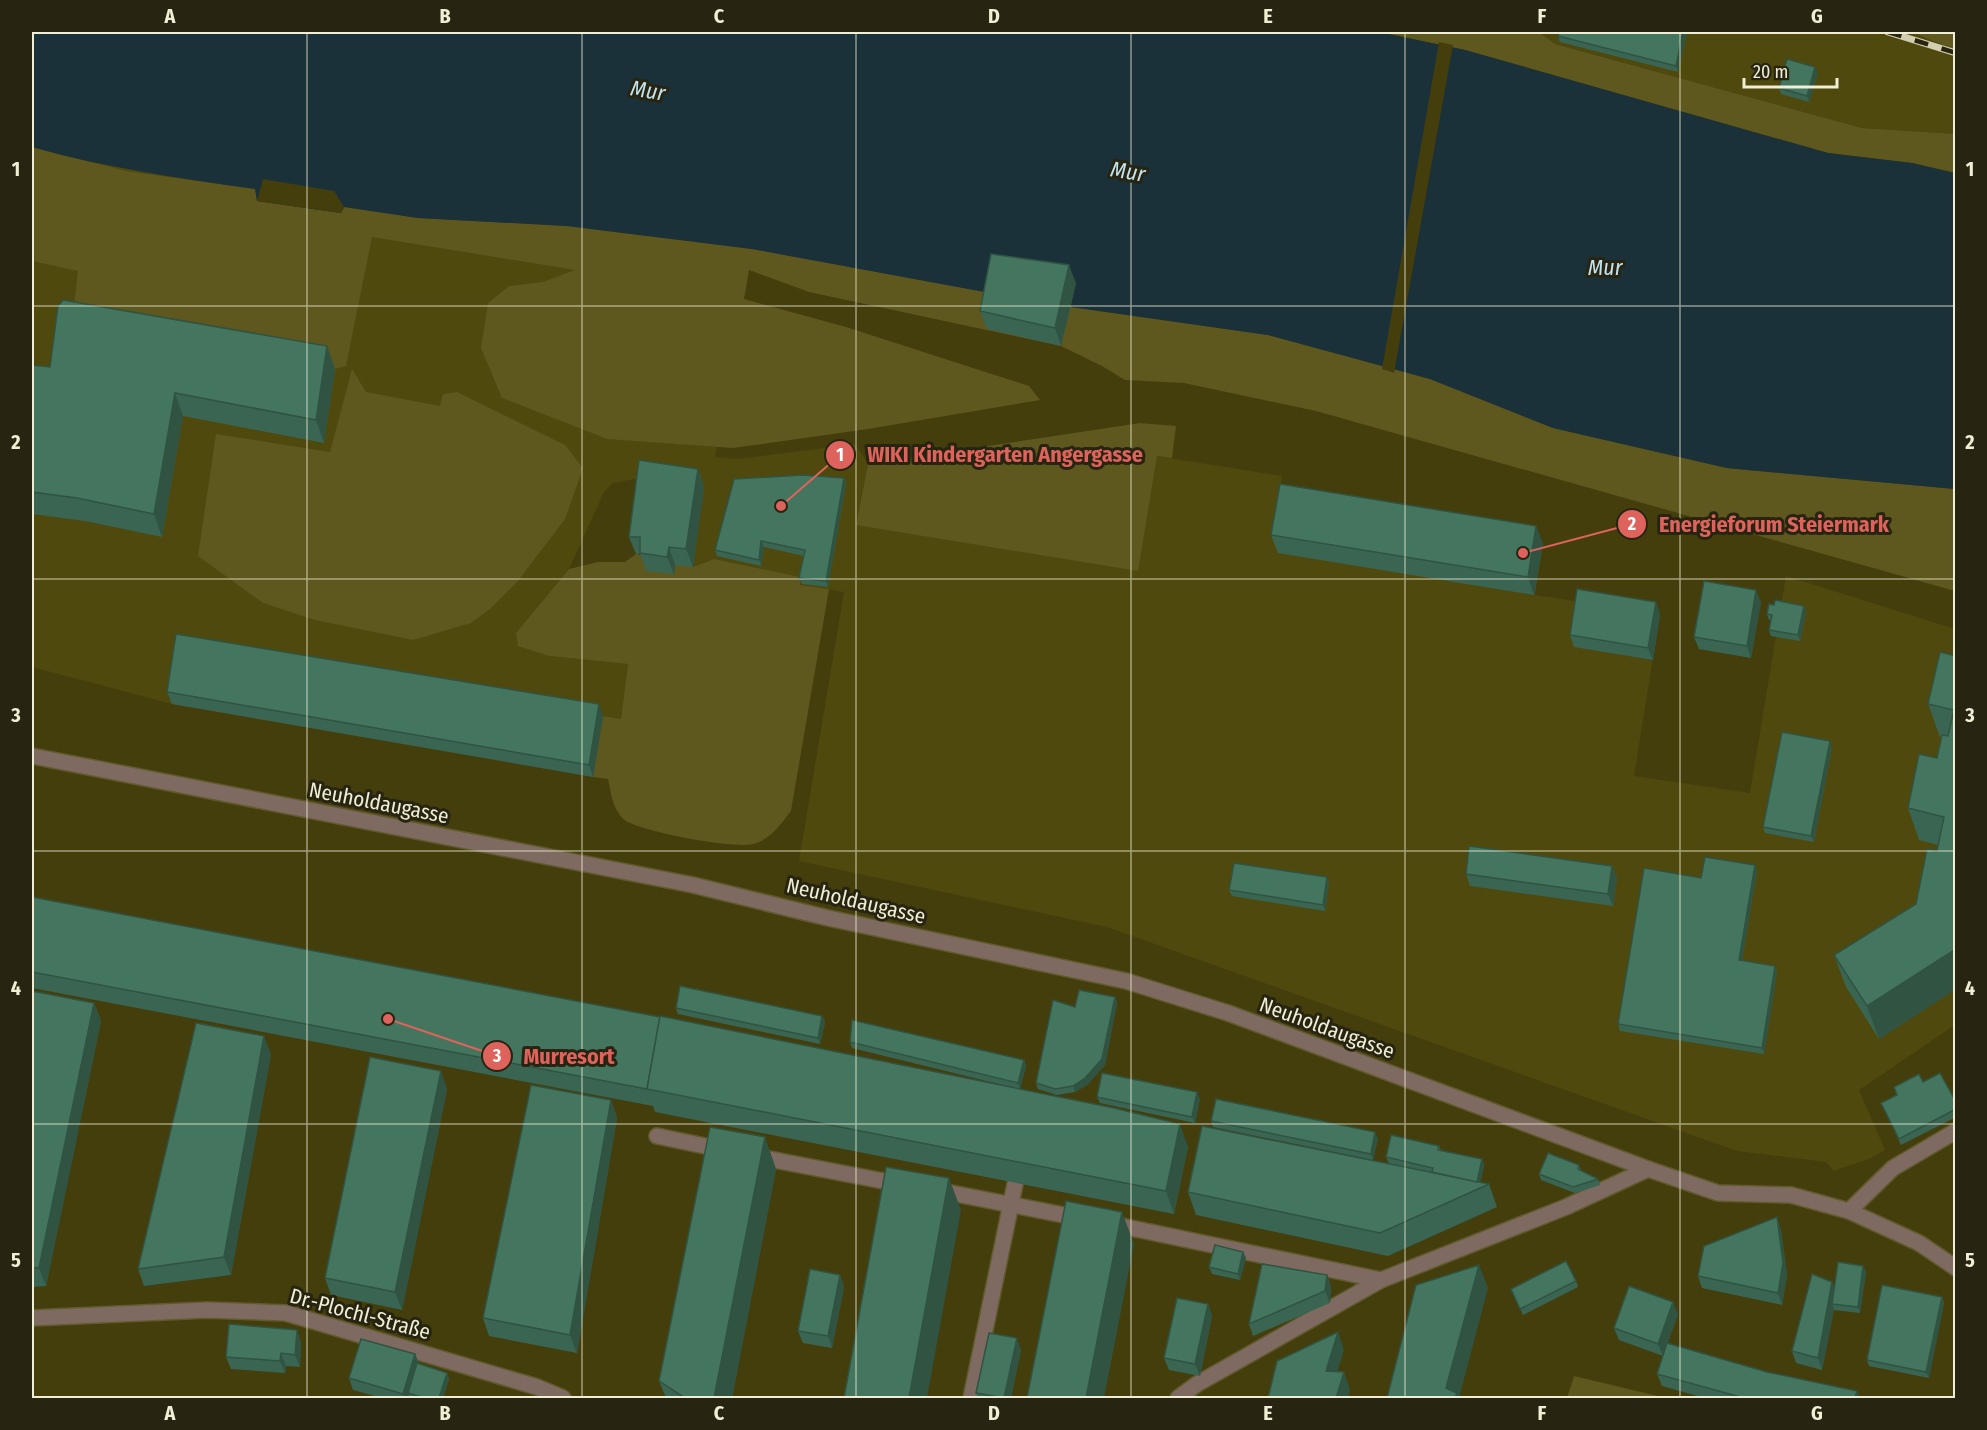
<svg xmlns="http://www.w3.org/2000/svg" width="1987" height="1430" viewBox="0 0 1987 1430" font-family="'Fira Sans Condensed',sans-serif">
<rect width="100%" height="100%" fill="#443e0d"/>
<g fill="#4f490d">
<path d="M1539 32H1912L1955 50V134L1862 128 1555 44Z"/>
<path d="M32 147 418 218 567 226 752 249 715 457 738 459 855 444 868 464 856 525 1157 456 1282 476 1277 500 1543 543 1535 595 1660 614 1634 776 1750 793 1786 576 1955 629V1025L1859 1090 1885 1150 1871 1158 1834 1171 1826 1162 1737 1151 1107 927 799 861 844 592 800 585V578L714 559 693 567 704 487 646 477 613 483 604 492 569 569 516 633 549 656 628 664 621 720 603 716 593 777 172 704 32 667Z"/>
</g>
<g fill="#5e571e">
<path d="M1379 32H1539L1555 44 1862 128 1955 134V173L1912 163 1828 153 1465 50Z"/>
<path d="M1912 32H1955V50Z"/>
<path d="M32 147 126 171 255 189 257 201 341 213 344 207 418 218 567 226 752 249 1071 307 1268 335 1430 379 1553 428 1727 468 1955 489V591L1316 411 1184 383 1125 380 1102 366 1061 346 809 292 749 270 744 299 846 327 1029 386 1040 400 868 429 733 448 607 439 502 398 481 348 488 303 509 286 543 282 575 270 372 237 346 366 335 369 72 323 78 271 32 261Z"/>
<path d="M352 369 366 392 440 406 443 394 457 392 565 445 583 468 565 519 518 581 490 609 471 623 413 640 315 620 263 603 198 556 216 434 330 452Z"/>
<path d="M1140 423 1176 426 1172 458 1157 456 1138 571 856 525 868 464Z"/>
<path d="M636 554 693 567 714 559 800 577V585L829 589 791 811C781 824 770 840 753 844 733 849 644 832 626 821 613 812 611 793 608 779L593 777 603 716 621 719 628 664 549 656 518 646 516 633 569 569 598 562H625Z"/>
<path d="M1574 1376 1666 1398H1567Z"/>
</g>
<path fill="#1a3139" d="M32 32H1379L1465 50 1828 153 1912 163 1955 173V489L1727 468 1553 428 1430 379 1268 335 1071 307 1075 283 995 294 752 249 567 226 418 218 344 207 341 213 257 201 255 189C178 178 106 168 32 147Z"/>
<g fill="#443e0d">
<path d="M1439 42 1453 45 1394 373 1382 369Z"/>
<path d="M263 179 334 191 344 207 341 213 257 201Z"/>
</g>
<g fill="none" stroke-linecap="round" stroke-linejoin="round">
<g stroke="#605a2d" stroke-width="18">
<g id="minor">
<path d="M32 756 693 885 828 918 1126 981 1228 1013 1648 1169 1718 1193 1791 1195 1849 1211 1919 1243 1956 1268"/>
<path d="M657 1136 724 1150"/>
<path d="M754 1156 904 1185"/>
<path d="M936 1190 1084 1219"/>
<path d="M1849 1211 1893 1168 1956 1131"/>
<path d="M1107 1223 1381 1280"/>
<path d="M32 1318 207 1310 286 1313 537 1387 563 1398"/>
<path d="M971 1398 1015 1184"/>
<path d="M1178 1398 1197 1384 1381 1280 1566 1207 1648 1169"/>
</g>
</g>
<use href="#minor" stroke="#7f6a62" stroke-width="15"/>
<g stroke="#d1ceb1" stroke-width="7">
<path id="rail" d="M1888 32 1956 53"/>
</g>
<use href="#rail" stroke="#272511" stroke-width="4.5" stroke-dasharray="14" stroke-linecap="butt"/>
</g>
<g fill="#3a6552">
<path d="M1559 32H1687L1678 72 1560 42 1558 36Z"/>
<path d="M1818 73 1809 102 1781 94 1779 88Z"/>
<path d="M1076 283 1061 346 987 329 980 311Z"/>
<path d="M327 346 335 369 324 443 183 416 162 537 85 521 32 514V365L50 367Z"/>
<path d="M698 469 704 487 693 567 675 565 674 574 646 571 640 554H636L629 537Z"/>
<path d="M844 478 846 484 828 587 802 584 799 578 804 556 764 547 761 566 717 556 715 550Z"/>
<path d="M1271 535 1543 543 1534 595 1278 553Z"/>
<path d="M1761 602 1751 658 1699 649 1694 637Z"/>
<path d="M1806 612 1800 641 1771 636 1769 630 1771 620H1769L1767 614Z"/>
<path d="M1660 614 1653 660 1574 647 1570 635Z"/>
<path d="M1956 656V989L1879 1039 1846 987 1834 955 1916 904 1937 851 1938 845 1919 840 1908 808 1937 758 1942 737H1940L1928 704Z"/>
<path d="M167 692 603 716 593 777 172 704Z"/>
<path d="M1832 747 1814 842 1765 833 1763 827Z"/>
<path d="M1612 866 1617 878 1613 906 1470 886 1466 874Z"/>
<path d="M1757 871 1742 960 1775 966 1777 972 1764 1054 1620 1031 1618 1024 1701 878Z"/>
<path d="M1327 877 1329 883 1325 911 1232 896 1229 890Z"/>
<path d="M32 897 1015 1088 852 1048 850 1042 1024 1060 1026 1066 1020 1089 1188 1147 1174 1214 655 1112 653 1106 32 988Z"/>
<path d="M32 991 94 1003 101 1021 46 1286 32 1287Z"/>
<path d="M1115 997 1117 1003 1105 1065 1087 1085 1075 1092 1057 1095 1038 1089 1036 1083 1075 1007Z"/>
<path d="M676 1008 822 1016 825 1022 820 1044 678 1014Z"/>
<path d="M271 1054 231 1275 144 1286 138 1269Z"/>
<path d="M1923 1082 1956 1102V1117L1901 1145 1881 1103 1897 1095 1894 1087Z"/>
<path d="M447 1089 402 1310 331 1295 325 1278Z"/>
<path d="M1097 1097 1200 1099 1195 1123 1100 1103Z"/>
<path d="M611 1100 617 1118 577 1353 489 1336 483 1318Z"/>
<path d="M1211 1121 1378 1138 1373 1160 1213 1127Z"/>
<path d="M1439 1146 1441 1150 1482 1159 1484 1166 1480 1182 1489 1184 1497 1207 1388 1256 1196 1215 1188 1192 1389 1164 1386 1157Z"/>
<path d="M1579 1165 1581 1171 1598 1179 1600 1185 1575 1193 1541 1180 1539 1174Z"/>
<path d="M776 1169 732 1398H666L659 1381Z"/>
<path d="M1781 1230 1787 1275 1782 1305 1702 1288 1698 1276Z"/>
<path d="M1243 1252 1246 1258 1240 1280 1212 1274 1209 1267Z"/>
<path d="M1863 1266 1866 1272 1860 1313 1834 1310V1309L1822 1370 1796 1363 1792 1351 1832 1282 1834 1288Z"/>
<path d="M840 1275 844 1287 832 1348 803 1343 798 1331Z"/>
<path d="M1327 1275 1331 1287 1330 1303 1253 1336 1249 1324Z"/>
<path d="M1576 1281 1578 1287 1523 1315 1511 1289Z"/>
<path d="M1942 1297 1944 1303 1929 1378 1869 1366 1867 1360Z"/>
<path d="M1208 1304 1212 1316 1200 1376 1169 1370 1164 1358Z"/>
<path d="M1678 1314 1663 1356 1619 1340 1614 1328Z"/>
<path d="M301 1342 300 1367 286 1366 285 1373 231 1369 226 1357Z"/>
<path d="M1021 1350 1011 1398H978L976 1393Z"/>
<path d="M415 1354 419 1364 447 1373 449 1379 443 1398H382L353 1390 349 1378Z"/>
<path d="M1767 1372 1857 1391 1860 1398H1705L1662 1386 1657 1374Z"/>
</g>
<g fill="#305342">
<path d="M1683 32H1687L1678 72 1676 66Z"/>
<path d="M1815 67 1818 73 1809 102 1807 96Z"/>
<path d="M1069 265 1076 283 1061 346 1055 328Z"/>
<path d="M327 346 335 369 324 443 316 420Z"/>
<path d="M175 393 183 416 162 537 154 514Z"/>
<path d="M698 469 704 487 693 567 686 549Z"/>
<path d="M844 478 846 484 828 587 826 581Z"/>
<path d="M1536 526 1543 543 1534 595 1528 577Z"/>
<path d="M761 541 764 547 761 566 759 560Z"/>
<path d="M669 547 675 565 674 574 667 557Z"/>
<path d="M1756 590 1761 602 1751 658 1747 646Z"/>
<path d="M1656 602 1660 614 1653 660 1648 648Z"/>
<path d="M1804 606 1806 612 1800 641 1798 635Z"/>
<path d="M599 704 603 716 593 777 589 765Z"/>
<path d="M1830 741 1832 747 1814 842 1811 836Z"/>
<path d="M1755 865 1757 871 1741 966 1739 960Z"/>
<path d="M1612 866 1617 878 1613 906 1608 894Z"/>
<path d="M1327 877 1329 883 1325 911 1323 905Z"/>
<path d="M1956 949V989L1879 1039 1867 1006Z"/>
<path d="M1775 966 1777 972 1764 1054 1762 1048Z"/>
<path d="M1115 997 1117 1003 1105 1065 1087 1085 1075 1092 1073 1086Z"/>
<path d="M94 1003 101 1021 46 1286 39 1268Z"/>
<path d="M822 1016 825 1022 820 1044 818 1038Z"/>
<path d="M264 1036 271 1054 231 1275 224 1257Z"/>
<path d="M1024 1060 1026 1066 1020 1089 1018 1083Z"/>
<path d="M441 1071 447 1089 402 1310 395 1292Z"/>
<path d="M1197 1092 1200 1099 1195 1123 1192 1117Z"/>
<path d="M611 1100 617 1118 577 1353 570 1335Z"/>
<path d="M1180 1124 1188 1147 1174 1214 1166 1191Z"/>
<path d="M1375 1132 1378 1138 1373 1160 1371 1154Z"/>
<path d="M765 1137 776 1169 732 1398H714Z"/>
<path d="M1482 1159 1484 1166 1479 1188 1477 1182Z"/>
<path d="M949 1178 961 1210 927 1398H909Z"/>
<path d="M1122 1212 1134 1244 1104 1398H1086Z"/>
<path d="M1777 1217 1781 1230 1787 1275 1782 1305 1778 1293Z"/>
<path d="M1243 1252 1246 1258 1240 1280 1238 1274Z"/>
<path d="M1479 1265 1488 1288 1459 1398H1450L1446 1388Z"/>
<path d="M1863 1266 1866 1272 1860 1313 1858 1307Z"/>
<path d="M840 1275 844 1287 832 1348 828 1336Z"/>
<path d="M1327 1275 1331 1287 1330 1303 1325 1291Z"/>
<path d="M1832 1282 1836 1294 1832 1304 1834 1309 1822 1370 1818 1358Z"/>
<path d="M1942 1297 1944 1303 1929 1378 1926 1372Z"/>
<path d="M1673 1302 1678 1314 1663 1356 1658 1344Z"/>
<path d="M1208 1304 1212 1316 1200 1376 1195 1364Z"/>
<path d="M297 1330 301 1342 300 1367 295 1355Z"/>
<path d="M1338 1332 1344 1350 1332 1389 1326 1371Z"/>
<path d="M1017 1338 1021 1350 1011 1398H1004Z"/>
<path d="M281 1353 286 1366 285 1373 280 1361Z"/>
<path d="M415 1354 420 1366 408 1393 410 1398H405L403 1394Z"/>
<path d="M1344 1372 1350 1390 1348 1398H1336Z"/>
<path d="M447 1373 449 1379 443 1398H439Z"/>
<path d="M1857 1391 1860 1398H1855Z"/>
</g>
<g fill="#44765f" stroke="#305342" stroke-width="1.5">
<path d="M1559 32H1683L1676 66 1558 36Z"/>
<path d="M1787 59 1815 67 1807 96 1779 88Z"/>
<path d="M991 254 1069 265 1055 328 980 311Z"/>
<path d="M63 300 327 346 316 420 175 393 154 514 77 498 32 492V365L50 367 58 306Z"/>
<path d="M639 460 698 469 686 549 669 547 667 557 640 553V537H629Z"/>
<path d="M803 475 844 478 826 581 799 578 805 550 761 541 759 560 715 550 734 479Z"/>
<path d="M1280 484 1536 526 1528 577 1271 535Z"/>
<path d="M1704 581 1756 590 1747 646 1694 637Z"/>
<path d="M1577 589 1656 602 1648 648 1570 635Z"/>
<path d="M1775 600 1804 606 1798 635 1769 630 1772 615 1767 614 1769 604 1774 605Z"/>
<path d="M176 634 599 704 589 765 167 692Z"/>
<path d="M1940 652 1956 656V949L1867 1006 1834 955 1916 904 1927 849 1937 851 1944 817 1908 808 1919 754 1937 758 1942 735 1948 736 1954 710 1928 704Z"/>
<path d="M1782 732 1830 741 1811 836 1763 827Z"/>
<path d="M1469 846 1612 866 1608 894 1466 874Z"/>
<path d="M1705 857 1755 865 1739 960 1775 966 1762 1048 1618 1024 1644 868 1701 878Z"/>
<path d="M1234 863 1327 877 1323 905 1229 890Z"/>
<path d="M32 897 660 1017 647 1089 32 972Z"/>
<path d="M680 986 822 1016 818 1038 676 1008Z"/>
<path d="M1079 990 1115 997 1102 1059 1085 1078 1073 1086 1055 1089 1036 1083 1053 1000 1075 1007Z"/>
<path d="M32 991 94 1003 39 1268H32Z"/>
<path d="M660 1016 1114 1108 1180 1124 1166 1191 647 1089Z"/>
<path d="M852 1020 1024 1060 1018 1083 850 1042Z"/>
<path d="M196 1023 264 1036 224 1257 138 1269Z"/>
<path d="M370 1057 441 1071 395 1292 325 1278Z"/>
<path d="M1102 1073 1197 1092 1192 1117 1097 1097Z"/>
<path d="M1940 1073 1956 1102V1109L1899 1139 1881 1103 1897 1095 1894 1087 1919 1074 1923 1082Z"/>
<path d="M531 1085 611 1100 570 1335 483 1318Z"/>
<path d="M1216 1099 1375 1132 1371 1154 1211 1121Z"/>
<path d="M1202 1126 1489 1184 1380 1233 1188 1192Z"/>
<path d="M710 1127 765 1137 714 1398H685L659 1381Z"/>
<path d="M1391 1135 1439 1146 1438 1150 1482 1159 1477 1182 1432 1172 1433 1168 1386 1157Z"/>
<path d="M1548 1153 1579 1165 1578 1169 1598 1179 1573 1187 1539 1174Z"/>
<path d="M886 1167 949 1178 909 1398H844Z"/>
<path d="M1066 1201 1122 1212 1086 1398H1027Z"/>
<path d="M1777 1217 1783 1263 1778 1293 1698 1276 1704 1246Z"/>
<path d="M1215 1245 1243 1252 1238 1274 1209 1267Z"/>
<path d="M1566 1261 1576 1281 1520 1309 1511 1289Z"/>
<path d="M1838 1262 1863 1266 1858 1307 1832 1304Z"/>
<path d="M1262 1264 1327 1275 1325 1291 1249 1324Z"/>
<path d="M1479 1265 1446 1388 1457 1393 1455 1398H1387L1416 1285Z"/>
<path d="M810 1269 840 1275 828 1336 798 1331Z"/>
<path d="M1812 1274 1832 1282 1818 1358 1792 1351Z"/>
<path d="M1882 1285 1942 1297 1926 1372 1867 1360Z"/>
<path d="M1629 1286 1673 1302 1658 1344 1614 1328Z"/>
<path d="M1177 1298 1208 1304 1195 1364 1164 1358Z"/>
<path d="M229 1324 297 1330 295 1355 281 1353 280 1361 226 1357Z"/>
<path d="M1338 1332 1326 1371 1344 1372 1336 1398H1268L1277 1361Z"/>
<path d="M989 1333 1017 1338 1004 1398 976 1393Z"/>
<path d="M361 1339 415 1354 403 1394 349 1378Z"/>
<path d="M1667 1343 1767 1372 1857 1391 1855 1398H1744L1657 1374Z"/>
<path d="M417 1363 447 1373 439 1398H425L408 1393Z"/>
</g>
<path fill="none" stroke="#f0eed5" stroke-width="1.5" stroke-opacity="0.55" d="M307 32V1398M582 32V1398M856 32V1398M1131 32V1398M1405 32V1398M1680 32V1398M32 306H1956M32 579H1956M32 851H1956M32 1124H1956"/>
<g text-anchor="middle" stroke-width="6" stroke-linejoin="round" paint-order="stroke">
<g font-size="21" fill="#f0eed5" stroke="#272511">
<text transform="translate(379 803) rotate(11)" y="7">Neuholdaugasse</text>
<text transform="translate(856 901) rotate(13)" y="7">Neuholdaugasse</text>
<text transform="translate(1327 1028) rotate(20)" y="7">Neuholdaugasse</text>
<text transform="translate(360 1314) rotate(15)" y="7">Dr.-Plochl-Straße</text>
</g>
<g font-size="22" font-style="italic" fill="#c3e3ef" stroke="#272511">
<text transform="translate(648 90) rotate(10)" y="8">Mur</text>
<text transform="translate(1128 171) rotate(10)" y="8">Mur</text>
<text x="1605" y="275">Mur</text>
</g>
</g>
<path fill="none" stroke="#de635c" stroke-width="2" d="M781 506L840 455M1523 553L1632 524M388 1019L497 1056"/>
<g fill="#de635c" stroke="#272511" stroke-width="2">
<circle cx="781" cy="506" r="6"/>
<circle cx="1523" cy="553" r="6"/>
<circle cx="388" cy="1019" r="6"/>
<circle cx="840" cy="455" r="15"/>
<circle cx="1632" cy="524" r="15"/>
<circle cx="497" cy="1056" r="15"/>
</g>
<g font-size="18" text-anchor="middle" font-weight="bold" fill="#fff">
<text x="840" y="461">1</text>
<text x="1632" y="530">2</text>
<text x="497" y="1062">3</text>
</g>
<g font-size="22" text-anchor="middle" font-weight="bold" fill="#de635c" stroke="#272511" stroke-width="6" stroke-linejoin="round" paint-order="stroke">
<text x="1005" y="462">WIKI Kindergarten Angergasse</text>
<text x="1774" y="532">Energieforum Steiermark</text>
<text x="569" y="1064">Murresort</text>
</g>
<rect width="1987" height="1430" fill="none" stroke="#272511" stroke-width="66"/>
<path d="M1744 78v9h93v-9" fill="none" stroke="#f0eed5" stroke-width="3"/>
<text x="1753" y="78" font-size="18" fill="#f0eed5" stroke="#272511" stroke-width="4.5" paint-order="stroke">20 m</text>
<rect x="33" y="33" width="1921" height="1364" fill="none" stroke="#f0eed5" stroke-width="2"/>
<g font-size="20" text-anchor="middle" font-weight="bold" fill="#f0eed5">
<text x="170" y="23">A</text>
<text x="445" y="23">B</text>
<text x="719" y="23">C</text>
<text x="994" y="23">D</text>
<text x="1268" y="23">E</text>
<text x="1542" y="23">F</text>
<text x="1817" y="23">G</text>
<text x="16" y="176">1</text>
<text x="1970" y="176">1</text>
<text x="16" y="449">2</text>
<text x="1970" y="449">2</text>
<text x="16" y="722">3</text>
<text x="1970" y="722">3</text>
<text x="16" y="995">4</text>
<text x="1970" y="995">4</text>
<text x="16" y="1267">5</text>
<text x="1970" y="1267">5</text>
<text x="170" y="1420">A</text>
<text x="445" y="1420">B</text>
<text x="719" y="1420">C</text>
<text x="994" y="1420">D</text>
<text x="1268" y="1420">E</text>
<text x="1542" y="1420">F</text>
<text x="1817" y="1420">G</text>
</g>
</svg>
